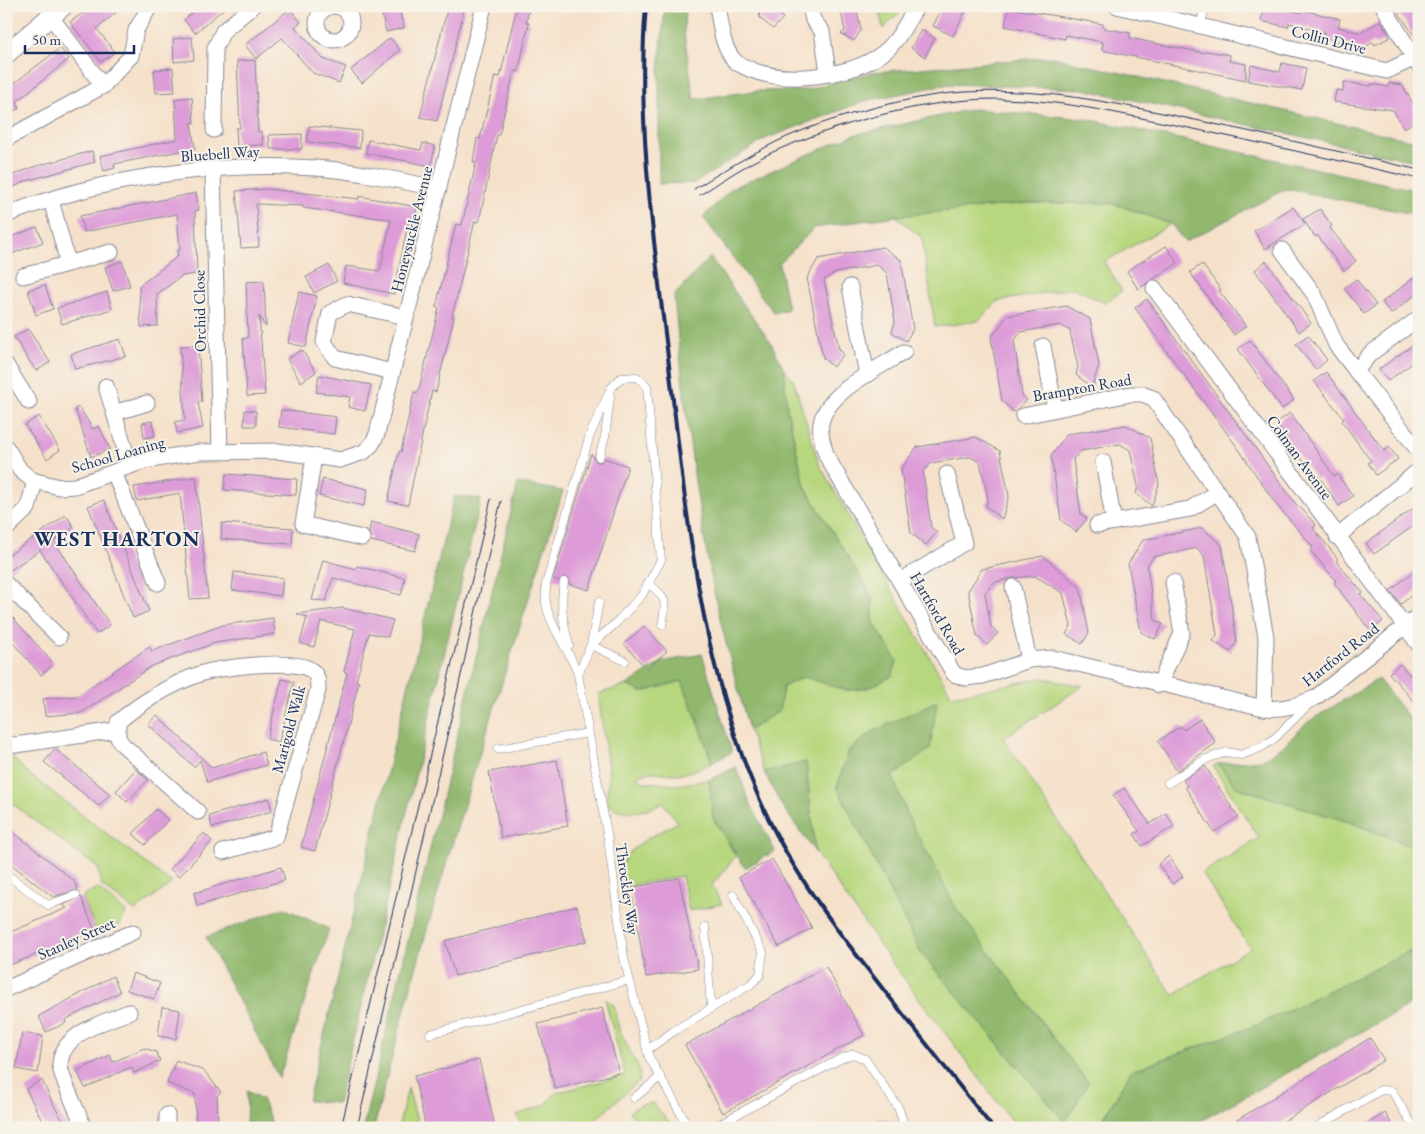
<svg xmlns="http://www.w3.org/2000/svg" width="1425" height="1134" viewBox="0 0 1425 1134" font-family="'EB Garamond',serif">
<rect width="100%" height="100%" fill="#f7f3e8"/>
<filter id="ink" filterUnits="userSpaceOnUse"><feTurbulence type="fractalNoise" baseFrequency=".02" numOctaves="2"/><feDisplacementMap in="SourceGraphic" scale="10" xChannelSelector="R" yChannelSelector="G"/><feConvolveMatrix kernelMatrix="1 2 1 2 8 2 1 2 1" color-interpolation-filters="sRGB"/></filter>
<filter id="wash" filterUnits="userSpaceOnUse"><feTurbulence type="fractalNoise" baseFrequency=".0096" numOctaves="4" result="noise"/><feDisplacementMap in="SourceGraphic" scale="20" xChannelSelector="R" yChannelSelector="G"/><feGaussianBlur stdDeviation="1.12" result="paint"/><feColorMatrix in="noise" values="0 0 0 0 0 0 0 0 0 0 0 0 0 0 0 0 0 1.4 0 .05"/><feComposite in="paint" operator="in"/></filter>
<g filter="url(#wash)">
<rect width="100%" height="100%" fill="#f5e1ca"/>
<g fill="#b7d77e" stroke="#69836e" fill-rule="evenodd">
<path d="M879 6H906L883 29Z"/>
<path d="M1029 203H1112L1171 224 1104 262 1122 291 1105 303 1074 288 998 301 978 321 935 327 922 238 896 216Z"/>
<path d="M784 369 794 382 819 464 952 696 1042 678 1083 686 1003 738 1173 995 1250 948 1202 873 1259 838 1213 766 1218 764 1236 787 1352 823 1419 849V947L1260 1024 1131 1071 1098 1128H1017L890 960 815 852 806 762 764 772 749 730 779 711 783 687 804 676 846 691 872 687 897 662 873 621 872 596 805 487 787 409ZM874 731 902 770 892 776 911 823 957 910 1088 1083 1065 1122 921 953 837 787 850 750Z"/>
<path d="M682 681 701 729 712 763C699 768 686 775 672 774 655 773 655 769 637 776L643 782 676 785 709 780 713 818 736 856 712 885 722 904 689 911 682 876 622 887C611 850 653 837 678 822L663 803C643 812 629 816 609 806L607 795 609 775 598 694 627 685 642 692Z"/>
<path d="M6 757 15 760 31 776 172 883 135 911 102 886 98 868 6 799Z"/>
<path d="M97 888 126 912 120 925 98 935 83 900 84 895Z"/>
<path d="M605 999 614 1005 619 1029 640 1071 639 1081 586 1128H522L517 1115 545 1105 556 1093 625 1075Z"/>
<path d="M408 1088 419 1128H398Z"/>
<path d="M653 1103 674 1128H644L629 1112 640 1105Z"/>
</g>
<g fill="#91b86d" stroke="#567466">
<path d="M665 6H685L684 33 694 99 756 91 805 90 874 72 1052 57 1419 142V162L1083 89 949 84 865 101 765 139 695 183 659 184V70Z"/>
<path d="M973 109 1087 119 1419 191V215L1286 189 1185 242 1171 224 1112 203H1029L896 216 814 228 779 264 788 309 774 313 703 217 732 188 853 135Z"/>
<path d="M710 257 771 343 784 369 787 409 805 487 872 596 873 621 897 662 892 676C851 699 845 689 804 677L783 687 779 711 749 730C733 670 716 610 706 549 691 465 682 381 674 296Z"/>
<path d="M518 483 563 491C496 702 427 912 374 1128H363Z"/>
<path d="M454 496 481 499 338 1103 308 1101Z"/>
<path d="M702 654 732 752 712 763 701 729 682 681 642 692 627 685 662 662Z"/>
<path d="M1378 679 1419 730V849L1352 823 1236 787 1218 764 1261 760 1282 747 1308 722Z"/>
<path d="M937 701 930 749 892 776 911 823 957 910 1088 1083 1065 1122 921 953 837 787 849 750 874 731Z"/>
<path d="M806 762 815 852 782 806 764 772Z"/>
<path d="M736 767 749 801 775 851 745 868 713 818 709 780Z"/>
<path d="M284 908 329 929 279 1078 206 937Z"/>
<path d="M1419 947V1000L1188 1128H1098L1131 1071 1260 1024Z"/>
<path d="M247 1091 262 1099 274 1128H246Z"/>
</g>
<g id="blocks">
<g fill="#dd9cd8">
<path d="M92 6H123L97 29 115 52 101 62 70 22Z"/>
<path d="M199 6H227L195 33 184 20Z"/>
<path d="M380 6H398L404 28 386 32Z"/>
<path d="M448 6H465L437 121 420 117Z"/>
<path d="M517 6H530L526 22 529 23 518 72 514 71 499 135H497L479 222 475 221 452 317H454L436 392 432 391 425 421 408 505 388 501 399 451 401 452 414 392 418 393 439 308 436 307 456 224 462 225 476 163 473 162 477 138 480 139 495 76 500 77Z"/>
<path d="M758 6H776L777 12 783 18 773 29 760 18Z"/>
<path d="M840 6H856L861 30 854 41 841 34 845 31Z"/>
<path d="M943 6H968L953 36 933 26Z"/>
<path d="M1265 6 1302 13 1303 10 1340 19 1338 27 1360 33 1381 21 1390 37 1375 45 1373 42 1363 49 1323 37 1324 32 1289 23 1288 27 1261 21Z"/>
<path d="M1408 6H1419V42L1398 12Z"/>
<path d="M1009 8 1103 24V28L1130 33V38L1163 45 1205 53 1206 51 1230 55 1229 61 1246 64V80L1102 50 1103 42 1066 35 1065 39 1005 26Z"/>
<path d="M290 9 301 22 295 27 323 59 346 67 339 83 313 73 282 38 256 59 245 45Z"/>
<path d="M921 30 935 38 925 57 911 48Z"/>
<path d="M192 37 194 60 174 62 173 39Z"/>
<path d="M390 38 400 50 362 83 351 70Z"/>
<path d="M60 48 69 59 17 101 19 109 6 113V76L9 75 12 85Z"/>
<path d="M255 60 258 132H262L263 145 237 146 236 128H240L237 61Z"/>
<path d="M1282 63 1306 68 1302 90 1248 81 1251 65 1280 72Z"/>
<path d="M173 68 175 92 156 93 154 70Z"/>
<path d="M1344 82 1371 86V84L1388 87 1389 83 1402 85 1419 113V119L1404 128 1393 110 1334 102 1336 90 1343 91Z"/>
<path d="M192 97 194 123H191L195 148 114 164 115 168 104 171 100 156 177 139 175 99Z"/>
<path d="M309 126 361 131 360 148 307 142Z"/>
<path d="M302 134V149H270L269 135Z"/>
<path d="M368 140 421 150 423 143 435 146 431 166 366 153Z"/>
<path d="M92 151 95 162 26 181 6 191V178L33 167Z"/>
<path d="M268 189 359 199V196L417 207 414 224 408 223 394 294 343 283 346 266 380 271 391 220 388 219 303 208V206L256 204 259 247 241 248 236 191Z"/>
<path d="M196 193 199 210 195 211 197 274 182 276 157 294 158 326 141 327 139 286 178 256 177 250H180L177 214 84 232 80 216Z"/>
<path d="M1293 207 1305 224 1265 249 1254 231Z"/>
<path d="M1320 209 1332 226 1330 228 1356 261 1344 271 1317 235 1315 237 1303 219Z"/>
<path d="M37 227 43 242 6 256V239Z"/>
<path d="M1166 246 1178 263 1138 289 1127 271Z"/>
<path d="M883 247 901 260 913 329 906 341 892 332 895 322 887 273 877 265 835 273 824 280 839 349 844 354 833 367 823 358 807 278 818 259Z"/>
<path d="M122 261 130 286 113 291 105 267Z"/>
<path d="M1266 261 1311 323 1299 332 1255 270Z"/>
<path d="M1202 264 1221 290 1219 291 1246 326 1234 335 1190 272Z"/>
<path d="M329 265 337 281 314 293 306 277Z"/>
<path d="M1419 274V292L1391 314 1382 302Z"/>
<path d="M1356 279 1376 305 1364 314 1344 288Z"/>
<path d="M264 281 266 327 259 316 265 395 247 396 243 338H248L246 282Z"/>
<path d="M45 285 53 309 36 315 28 290Z"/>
<path d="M107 292 112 309 62 324 57 308Z"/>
<path d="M299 292 317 296 306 347 288 343Z"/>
<path d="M1147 299 1298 507 1299 506 1316 525 1313 528 1338 559 1336 561 1363 593 1360 594 1383 621 1371 632 1334 583 1336 581 1310 550 1313 547 1275 503 1240 451 1135 308Z"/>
<path d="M1066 306 1090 319 1099 365 1092 387 1076 375 1078 367 1070 331 1060 325 1021 332 1014 341 1022 395 1027 400 1014 412 1002 401 991 338 1007 316Z"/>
<path d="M28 329 50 362 36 371 14 337Z"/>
<path d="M1308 335 1327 360 1316 370 1296 344Z"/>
<path d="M120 339 126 356 75 369 71 354Z"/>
<path d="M1250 340 1294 400 1282 409 1238 349Z"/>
<path d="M1419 341V358L1388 381 1379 369Z"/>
<path d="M198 345 202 402H198L203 428 177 433 175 422 185 420 180 346Z"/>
<path d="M302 350 316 372 301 382 287 359Z"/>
<path d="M1326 372 1384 451 1389 447 1398 459 1376 475 1368 463 1371 461 1342 421 1344 419 1314 381Z"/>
<path d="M319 375 371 385 365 411 348 407 350 397 316 392Z"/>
<path d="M79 407 93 429 99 426 110 449 91 457 75 409Z"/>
<path d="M245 410 256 411V426H244Z"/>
<path d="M281 410 336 417 334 434 279 427Z"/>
<path d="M1290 413 1334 476 1337 474 1353 496 1339 506 1319 477 1316 479 1276 423Z"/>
<path d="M39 416 60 450 47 459 25 425Z"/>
<path d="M152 421 155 436 144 438 142 423Z"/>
<path d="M1126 425 1150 438 1159 484 1152 506 1136 494 1138 486 1130 450 1120 444 1081 451 1073 459 1081 514 1087 519 1076 532 1061 520 1051 456 1067 434Z"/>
<path d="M976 437 1000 451 1009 496 1002 519 986 506 988 498 980 462 970 457 931 463 923 472 931 527 937 532 926 545 911 533 901 469 917 447Z"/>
<path d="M591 454 597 462H601L604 458 628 466 589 590 569 584V579L565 577 559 581 553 579Z"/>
<path d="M226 474 297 479 296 495 224 490Z"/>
<path d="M196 477 208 598 190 599 180 493 137 501 134 487Z"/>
<path d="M323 479 368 489 364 506 319 496Z"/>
<path d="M104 500 149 611 133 618 88 506Z"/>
<path d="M1419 504V522L1374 554 1366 543Z"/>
<path d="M66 515 74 527 54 541 110 625 97 634 40 550 6 573V557Z"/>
<path d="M371 522 419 534 415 551 371 541 369 532Z"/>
<path d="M222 523 293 528 292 544 221 539Z"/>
<path d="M1202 528 1222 545 1237 642 1230 652 1213 641 1217 635 1204 556 1197 548 1153 557 1147 566 1155 620 1163 624 1155 639 1141 632 1128 564 1143 540Z"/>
<path d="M1043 556 1080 587 1089 633 1082 644 1066 634 1071 626 1063 593 1035 576 1011 578 993 583 985 593 991 627 998 633 987 645 977 636 968 591 982 569Z"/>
<path d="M323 560 356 569 357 566 405 578 401 595 333 578 326 601 312 600Z"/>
<path d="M1419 567V589L1401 604 1390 591Z"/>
<path d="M234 572 283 578 281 596 232 590Z"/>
<path d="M343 608 393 620 388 637 369 633 356 681 359 682 315 851 301 847 347 673 344 672 355 629 321 621 314 647 300 643 307 617 297 614Z"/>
<path d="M6 610 54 664 41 675 6 635Z"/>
<path d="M273 618 275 634 215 643 152 666 81 713 45 716 43 699 77 696 149 647 152 651 223 625Z"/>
<path d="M644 626 667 651 647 669 624 644Z"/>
<path d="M1400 664 1419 685V707L1389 673Z"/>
<path d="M282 679 294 682 279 742 267 739Z"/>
<path d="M157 715 212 768 263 752 267 765 207 782 200 760 194 767 148 724Z"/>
<path d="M1200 719 1216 743 1177 771 1158 741 1181 726 1184 730Z"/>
<path d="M55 749 110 794 99 806 44 762Z"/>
<path d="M557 760 568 826 501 838 489 772Z"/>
<path d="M1205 766 1238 817 1214 832 1185 787 1187 786 1183 780Z"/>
<path d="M136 769 148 780 127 802 116 791Z"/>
<path d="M1124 788 1150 824 1166 813 1174 826 1142 846 1134 834 1139 831 1113 795Z"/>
<path d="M269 798 272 811 212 828 209 816Z"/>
<path d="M156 809 168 820 145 845 133 834Z"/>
<path d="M6 826 74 881 78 890 53 897 6 860Z"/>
<path d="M204 833 212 841 179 877 170 869Z"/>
<path d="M1169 856 1183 877 1172 884 1158 864Z"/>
<path d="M772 859 812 928 779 947 739 877Z"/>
<path d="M281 867 285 880 197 906 194 893Z"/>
<path d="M679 878 698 969 646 977 631 888Z"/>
<path d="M81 897 95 931 10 965 6 957V934L67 908 63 905Z"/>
<path d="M577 906 587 941 455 976 445 941Z"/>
<path d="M826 967 864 1035 723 1113 685 1045Z"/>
<path d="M133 973 160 983 154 999 127 990Z"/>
<path d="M113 976 120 992 65 1020 66 1023 46 1032 39 1016Z"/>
<path d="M162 1007 180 1010 176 1039 158 1036Z"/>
<path d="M602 1008 619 1073 555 1089 538 1024Z"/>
<path d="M22 1033 43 1036 38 1073 16 1069Z"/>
<path d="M1370 1038 1384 1060 1273 1128H1224Z"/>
<path d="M144 1048 156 1052 160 1061 134 1073 131 1067 85 1088 77 1071 110 1055 113 1062Z"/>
<path d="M176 1060 204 1071 221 1092 217 1096 218 1128H196L195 1094 167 1083Z"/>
<path d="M479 1060 495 1126 426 1128 414 1076Z"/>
<path d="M42 1080 52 1102 67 1128H46L40 1117 26 1089Z"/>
<path d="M1385 1113 1394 1128H1360Z"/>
</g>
</g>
</g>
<g filter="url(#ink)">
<use href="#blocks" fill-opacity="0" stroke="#888894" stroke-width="1"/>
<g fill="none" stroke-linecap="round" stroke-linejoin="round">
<g stroke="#888894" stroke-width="9">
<g id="service">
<path d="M1200 26 1204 11 1201 6"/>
<path d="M599 457 605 437 610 397"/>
<path d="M564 582C560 605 563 623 569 645"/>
<path d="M648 583C667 597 667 603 662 625"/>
<path d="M591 645 615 624 642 595 661 560 647 386 637 377 621 378 611 388 590 435 546 584C546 590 545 597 546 603 549 625 570 651 578 674L608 839 624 958 649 1057 689 1128"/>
<path d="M591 645 625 661"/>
<path d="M578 674 591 645 599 602"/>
<path d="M498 749 588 733"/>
<path d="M1168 783 1206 759 1227 752 1241 755 1262 747 1275 738 1308 705"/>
<path d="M6 874 48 905 76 895"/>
<path d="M705 927 711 1008"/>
<path d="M430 1034 629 980"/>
<path d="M647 1050 674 1031 751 984 760 975 763 952 733 895"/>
<path d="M634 1098 660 1077"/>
<path d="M712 1128 840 1059 853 1054 865 1059 898 1107 905 1128"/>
<path d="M879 1128H905"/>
<path d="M1315 1128 1381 1090 1392 1091 1414 1128"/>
</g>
</g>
<g stroke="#888894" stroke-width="17">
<g id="minor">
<circle cx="334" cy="23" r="17"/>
<path d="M717 6C721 25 721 45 734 60 737 64 743 66 747 68 783 85 851 77 883 53 898 42 907 21 917 6"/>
<path d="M810 6 813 20 822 31 828 72"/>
<path d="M1117 6 1387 71 1419 56"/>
<path d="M1383 6 1419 66"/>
<path d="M51 17 103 86"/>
<path d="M214 130 215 48 223 31 253 6"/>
<path d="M6 139 103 86 131 56 136 30 150 6"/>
<path d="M213 170 220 451"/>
<path d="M51 200 68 263"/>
<path d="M6 215C100 178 215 161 316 168 357 171 398 180 439 189"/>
<path d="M1282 250 1314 294 1336 345 1356 371"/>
<path d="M23 276 111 252"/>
<path d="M850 287 867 375"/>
<path d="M1154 288 1419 645"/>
<path d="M1419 318 1370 354 1356 371 1419 451"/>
<path d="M1043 346 1055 409"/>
<path d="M904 352C879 368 827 392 821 423 819 434 824 447 827 457L954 674 965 678 983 676 1029 660 1053 658 1264 708C1283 710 1298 705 1315 698L1419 615"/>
<path d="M6 365 29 402"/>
<path d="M392 372 335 358 324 342 330 313 347 304 406 317"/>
<path d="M106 386 130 466"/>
<path d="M114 413 147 403"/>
<path d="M1023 416 1130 394H1142L1153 398 1248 537 1266 637 1264 708"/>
<path d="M6 447 20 470 32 480 59 487 75 486 144 461 199 452 278 451 340 460 364 452 372 444 377 434 484 6"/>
<path d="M314 457 303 524 362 538"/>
<path d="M1103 462 1114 522"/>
<path d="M114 472 158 583"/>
<path d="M1097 525 1190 509 1218 492"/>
<path d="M6 529 28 508 35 481"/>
<path d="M1337 537 1419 470"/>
<path d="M900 581 964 543 947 474"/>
<path d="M6 584 59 637"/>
<path d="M1013 587 1029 660"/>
<path d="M1159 685 1182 633 1173 582"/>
<path d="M6 744 16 745 116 730"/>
<path d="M198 812 122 744 118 738V722C140 703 170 685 197 675 217 667 293 658 311 670 318 675 318 682 318 690L276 837 223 852"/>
<path d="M6 989 133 932"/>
<path d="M167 1115V1128"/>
<path d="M84 1128C79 1114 61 1078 60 1066 60 1033 105 1022 129 1012"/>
</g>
</g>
<g stroke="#888894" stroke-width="21">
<path id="tertiary" d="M6 54 63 6"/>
</g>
<use href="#service" stroke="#fff" stroke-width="8"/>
<use href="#minor" stroke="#fff" stroke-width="15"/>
<use href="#tertiary" stroke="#fff" stroke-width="19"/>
<g stroke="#1b2f5e" stroke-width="1">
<path d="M694 189C720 173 747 156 776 142 825 118 911 95 965 92 1044 88 1110 102 1186 118 1264 134 1341 152 1419 170"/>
<path d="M700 195C726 178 753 160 782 148 840 124 906 105 969 100 1039 95 1107 111 1175 125 1256 142 1337 160 1419 179"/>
<path d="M341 1128 491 499"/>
<path d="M357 1128 501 501"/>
</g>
<path stroke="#1b2f5e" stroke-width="4" d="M646 6C636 120 654 244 668 357 687 515 700 679 771 824 800 883 843 938 883 989 920 1035 956 1082 993 1128"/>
</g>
</g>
<g text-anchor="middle" stroke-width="4" stroke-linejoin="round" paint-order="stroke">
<g font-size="16" fill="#1b2f5e" stroke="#f7f3e8">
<text transform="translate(1329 39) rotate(14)" y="6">Collin Drive</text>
<text transform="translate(220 153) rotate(-4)" y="6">Bluebell Way</text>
<text transform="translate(411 229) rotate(-76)" y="6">Honeysuckle Avenue</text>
<text transform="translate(199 311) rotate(-91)" y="6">Orchid Close</text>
<text transform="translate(1082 387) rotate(-10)" y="6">Brampton Road</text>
<text transform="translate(118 454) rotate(-16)" y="6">School Loaning</text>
<text transform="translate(1300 457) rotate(54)" y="6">Colman Avenue</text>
<text transform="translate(938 613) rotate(60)" y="6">Hartford Road</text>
<text transform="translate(1340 654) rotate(-38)" y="6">Hartford Road</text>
<text transform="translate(288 729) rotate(-75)" y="6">Marigold Walk</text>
<text transform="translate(628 889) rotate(82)" y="6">Throckley Way</text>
<text transform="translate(76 938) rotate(-24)" y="6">Stanley Street</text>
</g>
<g font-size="21" font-weight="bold" letter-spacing="1" fill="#1b2f5e" stroke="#f7f3e8">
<text x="117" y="546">WEST HARTON</text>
</g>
</g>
<rect width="1425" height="1134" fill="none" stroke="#f7f3e8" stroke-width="25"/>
<path d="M25 45v8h109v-8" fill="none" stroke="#1b2f5e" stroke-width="2.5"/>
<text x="32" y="45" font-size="15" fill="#1b2f5e" stroke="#f7f3e8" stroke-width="4" paint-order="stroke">50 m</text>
</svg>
